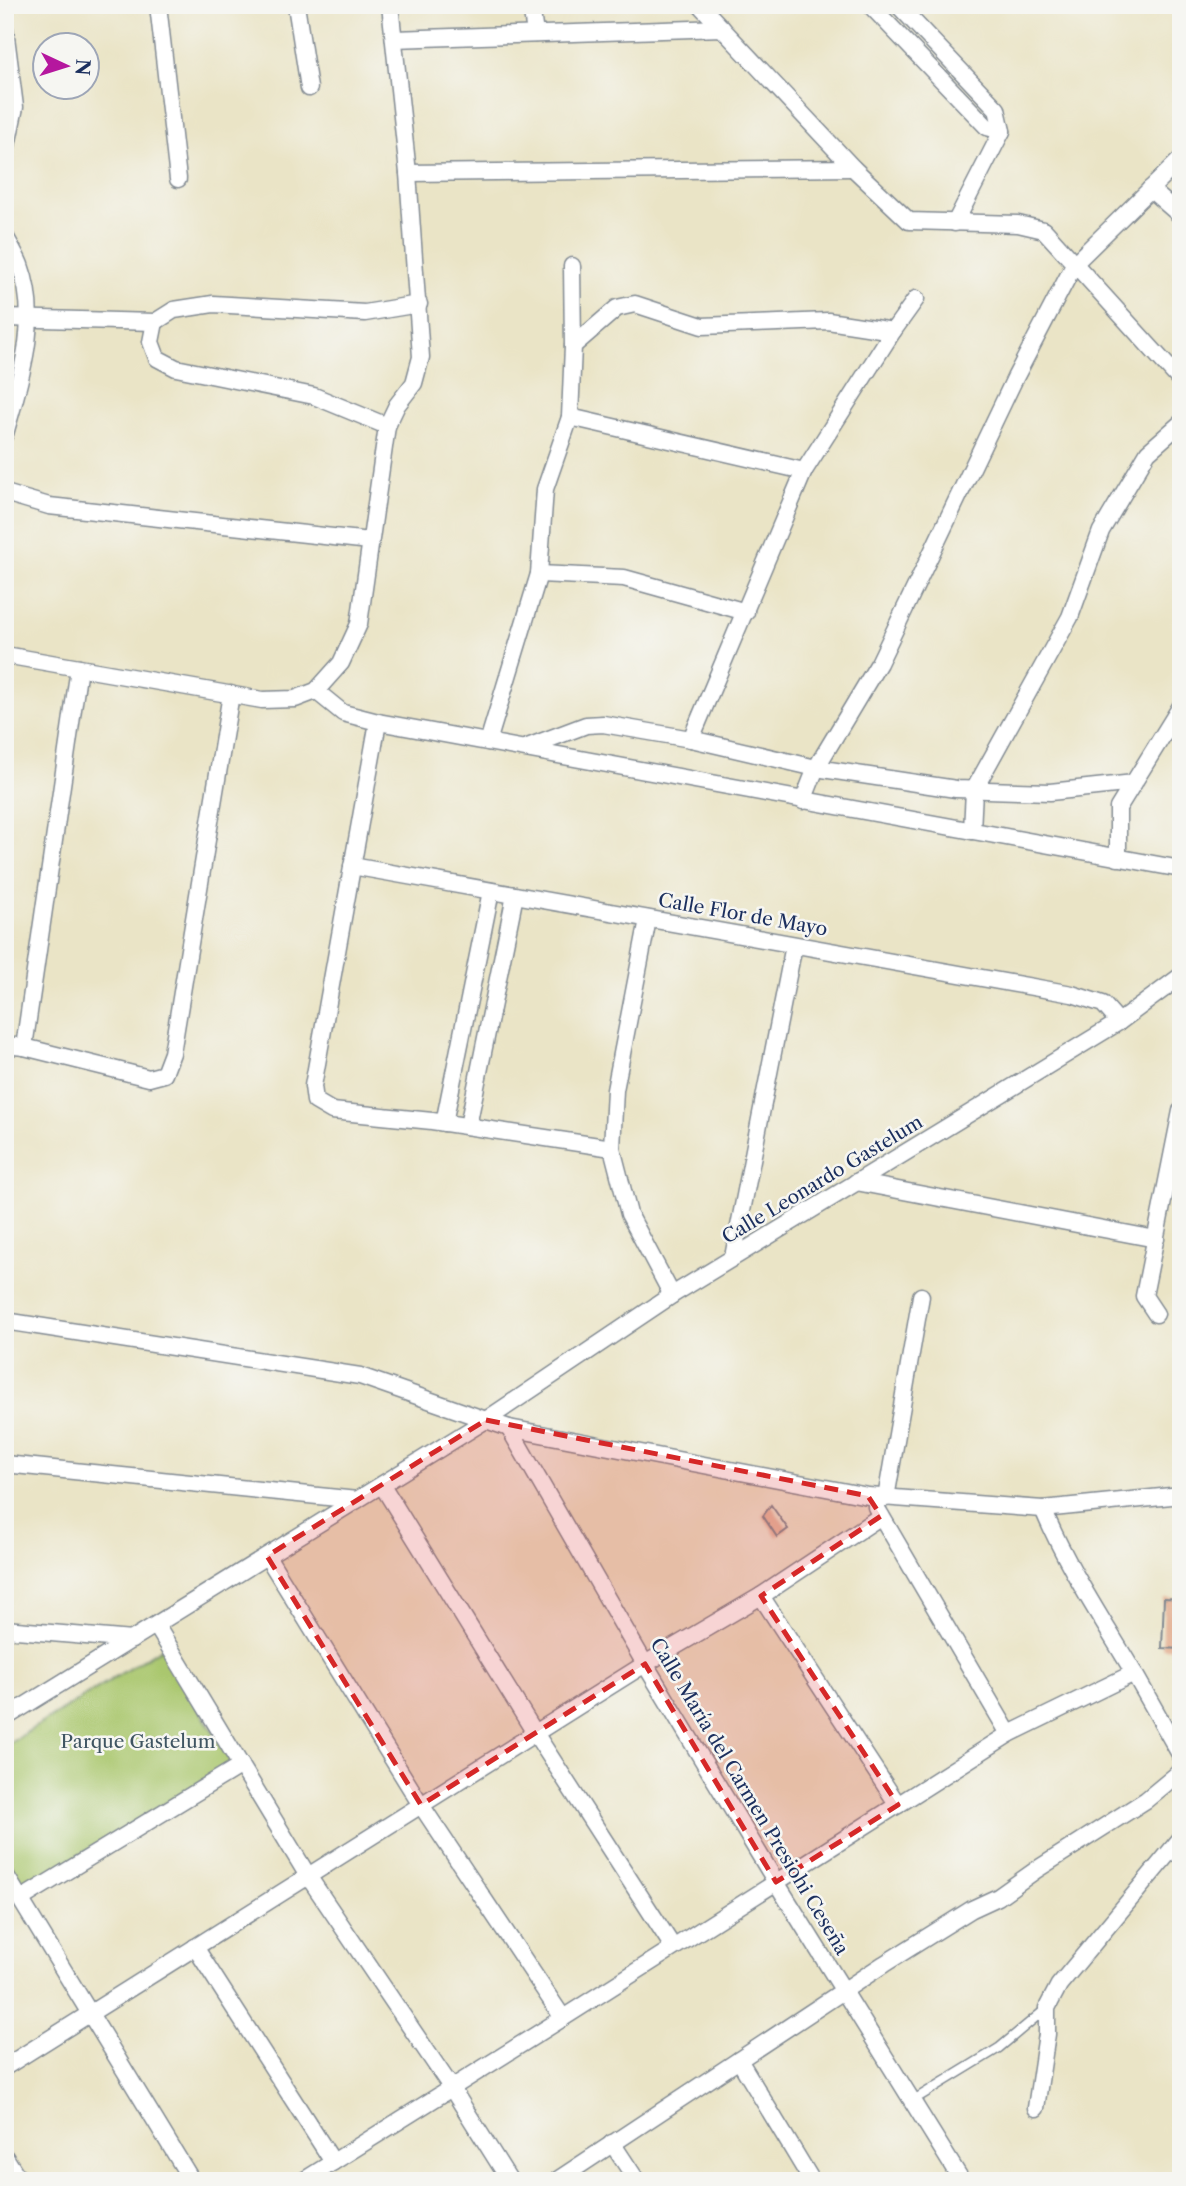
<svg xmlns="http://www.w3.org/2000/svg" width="1186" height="2186" viewBox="0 0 1186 2186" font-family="'Libre Caslon Text',serif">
<rect width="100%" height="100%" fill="#f6f6f2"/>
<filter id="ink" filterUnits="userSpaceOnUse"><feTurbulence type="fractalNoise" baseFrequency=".0143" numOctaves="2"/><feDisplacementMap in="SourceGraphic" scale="14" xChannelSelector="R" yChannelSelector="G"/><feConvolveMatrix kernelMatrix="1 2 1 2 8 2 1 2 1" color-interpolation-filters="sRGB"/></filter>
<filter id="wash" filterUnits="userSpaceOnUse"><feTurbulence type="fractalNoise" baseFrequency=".00686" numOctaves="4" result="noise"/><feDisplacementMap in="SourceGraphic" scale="28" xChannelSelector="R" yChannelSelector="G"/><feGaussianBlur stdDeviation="1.57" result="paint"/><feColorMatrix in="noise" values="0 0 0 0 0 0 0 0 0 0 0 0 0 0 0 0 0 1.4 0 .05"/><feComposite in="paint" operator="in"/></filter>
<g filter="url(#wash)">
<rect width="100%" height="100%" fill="#eae4c6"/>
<path fill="#aac76e" stroke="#627b66" stroke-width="2" d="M162 1648 232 1763 22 1890 5 1861V1746Z"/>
<g id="blocks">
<g fill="#e0a483">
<path d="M771 1505 788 1529 777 1537 763 1516Z"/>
<path d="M1164 1598 1181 1599V1649L1162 1648Z"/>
</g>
</g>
</g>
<g filter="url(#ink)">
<use href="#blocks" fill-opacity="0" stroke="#828a92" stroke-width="2"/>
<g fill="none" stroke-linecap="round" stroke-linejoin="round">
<g stroke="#828a92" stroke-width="11">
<path id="lane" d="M912 2101 999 2048 1047 2008"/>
</g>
<g stroke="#828a92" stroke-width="19">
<g id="street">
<path d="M158 5 178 179"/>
<path d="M296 5 309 88"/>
<path d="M531 5 535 34"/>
<path d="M700 5 853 168 909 221 1018 224 1044 230 1181 381"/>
<path d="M870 5 987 127 1002 131 997 109 898 5"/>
<path d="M5 29 15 107 5 155"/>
<path d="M394 39 722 28"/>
<path d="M408 173 853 168"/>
<path d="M1150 189 1181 216"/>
<path d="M955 223 1002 131"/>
<path d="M5 236C10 245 16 255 20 265 41 321 20 380 5 434"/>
<path d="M5 318 155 322 174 310 213 304 365 313 419 304"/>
<path d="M155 322 151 342 157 358 176 368 314 396 387 426"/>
<path d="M573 346 617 308 635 304 702 326 828 321 893 331"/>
<path d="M570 417 804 471"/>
<path d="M5 493 49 506 370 541"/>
<path d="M539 574 624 578 746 612"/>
<path d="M5 655 262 700 295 699 316 691 341 663 359 624 387 426 397 405 414 383 421 357 408 173 390 5"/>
<path d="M316 691 343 713 378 722 1181 869"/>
<path d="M378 722 313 1086 315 1101 332 1111 432 1121 612 1148"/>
<path d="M691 739 804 471 893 331 916 299"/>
<path d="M488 742 539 574 545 489 570 417 573 346 572 266"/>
<path d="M525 748 586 725 603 724 691 739 816 768 956 789 1050 792 1134 783"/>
<path d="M803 801 816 768 879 663 1015 378 1075 263 1181 159"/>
<path d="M972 831 974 790 1070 617 1101 531 1148 452 1181 423"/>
<path d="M1118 858V808L1181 706"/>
<path d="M352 866 1072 994 1103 1004 1119 1022"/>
<path d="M648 919 615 1090 612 1148 629 1214 672 1295"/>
<path d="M5 1045 24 1047 149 1078 164 1074 172 1053 231 694"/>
<path d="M24 1047 79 668"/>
<path d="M444 1123 491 891"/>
<path d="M468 1126 515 895"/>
<path d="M856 1182 1156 1239"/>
<path d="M733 1257 794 945"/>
<path d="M1156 1314 1144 1296 1181 1111"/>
<path d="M5 1321 360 1376 509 1428 868 1496 1043 1509 1181 1495"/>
<path d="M509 1428 645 1664 776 1882 962 2181"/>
<path d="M5 1464 357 1500"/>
<path d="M382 1485 535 1733 673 1947"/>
<path d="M886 1498 921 1296"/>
<path d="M876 1507 1009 1734"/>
<path d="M267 1556 421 1805 563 2018"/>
<path d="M761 1596 898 1805"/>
<path d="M156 1625 308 1876 451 2087 510 2181"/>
<path d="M5 1629 132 1640"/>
<path d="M1134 1673 1181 1756"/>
<path d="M5 1718 486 1420 672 1295 1119 1022 1181 976"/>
<path d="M5 1874 192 2181"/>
<path d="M21 1899 241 1765"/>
<path d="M195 1947 333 2162"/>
<path d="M739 2060 812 2181"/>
<path d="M5 2067 645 1664 761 1596 881 1516"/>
<path d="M1036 2108 1047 2034V2008L1059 1985 1181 1838"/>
<path d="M612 2143 637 2181"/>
<path d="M5 2157 20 2181"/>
<path d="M303 2181 563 2018 1009 1734 1134 1673C1102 1619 1067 1567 1043 1509"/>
<path d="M556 2181 884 1964 972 1909 998 1897 1036 1870 1146 1800 1181 1771"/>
</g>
</g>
<use href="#lane" stroke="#fff" stroke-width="8"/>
<use href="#street" stroke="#fff" stroke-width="16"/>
</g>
</g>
<path fill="#d62828" fill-opacity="0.2" stroke="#d62828" stroke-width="5" stroke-dasharray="14 9" stroke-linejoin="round" d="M486 1420 868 1496 881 1516 761 1596 898 1805 776 1882 645 1664 421 1805 267 1556Z"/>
<g text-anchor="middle" stroke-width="5" stroke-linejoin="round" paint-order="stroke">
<g font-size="19" fill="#1b2f5e" stroke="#f6f6f2">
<text transform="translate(743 914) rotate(10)" y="7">Calle Flor de Mayo</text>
<text transform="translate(822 1179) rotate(-31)" y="7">Calle Leonardo Gastelum</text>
<text transform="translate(750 1796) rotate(59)" y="7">Calle María del Carmen Presiohi Ceseña</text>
</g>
<g font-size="19" fill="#3f5562" stroke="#f6f6f2">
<text x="138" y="1748">Parque Gastelum</text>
</g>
</g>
<rect width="1186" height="2186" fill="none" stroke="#f6f6f2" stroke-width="28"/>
<g transform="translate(66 66) rotate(94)"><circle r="33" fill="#f6f6f2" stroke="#9ea6b7" stroke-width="2"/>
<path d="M0-5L12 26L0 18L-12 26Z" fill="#b5179e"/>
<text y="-10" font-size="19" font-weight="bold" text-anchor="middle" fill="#1b2f5e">N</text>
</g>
</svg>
